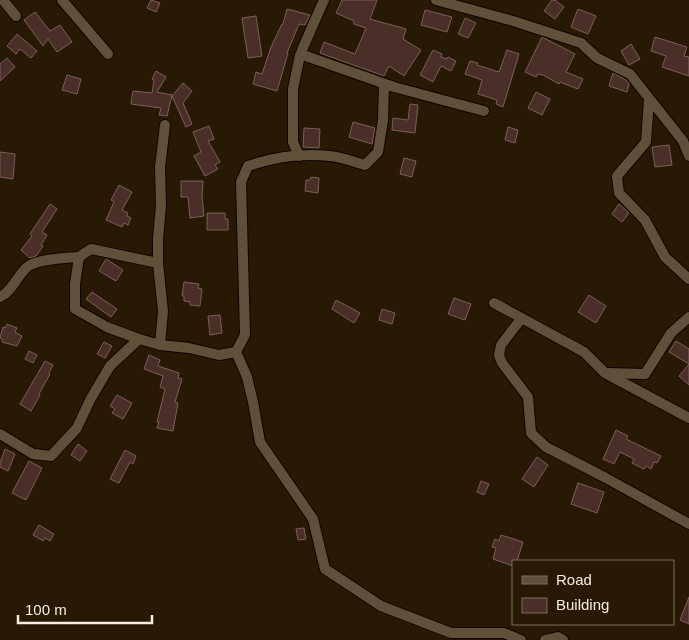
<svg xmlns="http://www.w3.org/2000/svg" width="689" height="640" viewBox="0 0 689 640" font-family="Helvetica,sans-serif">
<rect width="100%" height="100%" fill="#271904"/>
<g fill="#4a2f28" stroke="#7c5f57">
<path d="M151 0 160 3 156 12 147 8Z"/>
<path d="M342 0H377L370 19 406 29 403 39 421 50 404 76 389 66 384 76 320 53 324 42 355 54 366 28 354 24V21L336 13Z"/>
<path d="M552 0H555L564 7 555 19 544 11Z"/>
<path d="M287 9 310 15 305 25 299 24 287 53H288L277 91 253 84 256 72 262 74 271 47 282 24H283Z"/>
<path d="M578 9 596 16 588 34 571 27Z"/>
<path d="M425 10 452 17 447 32 421 25Z"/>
<path d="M35 12 50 31 60 25 72 42 57 52 48 39 43 46 24 20Z"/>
<path d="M256 16 262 56 248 58 242 18Z"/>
<path d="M465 18 476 23 468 38 458 34Z"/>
<path d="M17 34 37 51 31 58 20 49 16 54 7 46Z"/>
<path d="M542 37 575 54 566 72 583 79 578 89 560 82 559 84 543 75 538 74 536 77 525 72Z"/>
<path d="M655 37 687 47 684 56 689 57V76L662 67 666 56 651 51Z"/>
<path d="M631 44 640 59 629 65 621 51Z"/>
<path d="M433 50 442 54 441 57 447 59 448 57 456 61 451 71 441 66 433 82 420 75Z"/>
<path d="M507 50 519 54 503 107 496 104 497 100 478 94 482 80 465 74 470 61 478 63 477 65 499 72Z"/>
<path d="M7 58 15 67 0 81V64Z"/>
<path d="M156 71 166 77 157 92 172 95 167 116 159 115 161 108 131 104 133 91 152 93 154 80 152 79Z"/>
<path d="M613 73 626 80 629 84 627 92 609 86Z"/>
<path d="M67 75 81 79 77 94 62 90Z"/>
<path d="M183 83 192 91 183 103 192 124 186 127 172 96Z"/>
<path d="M536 92 550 99 542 115 528 108Z"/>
<path d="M410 104 418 105 415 133 392 130 393 118 408 120Z"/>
<path d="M353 122 375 128 372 144 349 137Z"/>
<path d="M209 126 214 139 208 141 220 162 215 165 218 169 205 176 194 156 201 152 193 132Z"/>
<path d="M508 127 518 130 515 143 505 140Z"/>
<path d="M304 128 320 129 319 148 303 147Z"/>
<path d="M669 145 672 165 655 167 652 147Z"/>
<path d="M0 152 15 154 13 179 0 177Z"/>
<path d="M404 158 416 161 412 177 400 174Z"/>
<path d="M311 177 319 178 318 193 305 191 306 180H310Z"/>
<path d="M181 181H203L202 197 204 216 190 218 188 197H181Z"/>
<path d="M119 185 132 192 122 210 128 213 127 216 131 218 128 225 124 223 122 227 106 220 114 202 111 200Z"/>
<path d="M50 204 57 209 42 232 47 235 41 245 43 246 36 256 30 258 21 250 32 236 30 234Z"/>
<path d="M619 204 629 213 622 222 612 214Z"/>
<path d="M207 213H225V219H228V230H207Z"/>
<path d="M106 259 123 270 116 281 99 271Z"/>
<path d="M184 282 199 284 198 288 202 289 200 306 190 305V302L184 301V296H182Z"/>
<path d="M92 292 117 309 111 317 86 299Z"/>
<path d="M589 295 606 306 596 323 578 312Z"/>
<path d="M454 298 471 304 465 320 448 314Z"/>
<path d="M336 300 360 313 354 323 332 309Z"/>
<path d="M382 309 395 313 392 324 379 320Z"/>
<path d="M220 315 222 333 210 335 208 316Z"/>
<path d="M7 324 17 328 15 332 22 336 17 346 2 342 3 340 0 338 3 327 5 328Z"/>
<path d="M676 341 689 349V364L669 352Z"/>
<path d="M104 342 112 346 105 358 97 354Z"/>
<path d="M29 351 37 355 33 363 25 359Z"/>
<path d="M149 355 160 360 158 366 179 373 178 378 182 379 175 402 178 403 173 431 157 428 159 422H157L165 389 160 387 163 376 144 369Z"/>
<path d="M45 361 53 365 49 373 50 374 39 394 40 395 31 411 20 404Z"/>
<path d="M689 364V385L679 376Z"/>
<path d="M117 395 132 403 123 419 112 413 115 409 110 406Z"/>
<path d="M616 430 628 436 626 439 661 456 657 463 654 462 651 469 646 466 644 469 632 463 634 459 620 452 614 464 603 459Z"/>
<path d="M78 444 87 451 80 461 71 455Z"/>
<path d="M5 449 15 454 8 471 0 467V463Z"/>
<path d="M125 450 136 456 133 464 130 462 119 483 110 479Z"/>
<path d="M537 457 548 465 534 487 522 479Z"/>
<path d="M29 461 42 468 26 500 12 493Z"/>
<path d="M481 481 489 484 484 495 477 492Z"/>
<path d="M578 483 604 492 597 513 571 504Z"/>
<path d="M39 525 54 534 50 541 45 538 43 541 33 535Z"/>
<path d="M304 528 306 539 298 540 296 529Z"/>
<path d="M501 535 523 542 517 561H513V566L493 559 496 548 492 547 495 539 499 541Z"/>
<path d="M689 597V624L680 620Z"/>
</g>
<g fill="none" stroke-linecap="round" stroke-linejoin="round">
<g stroke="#0f0400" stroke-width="12">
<g id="minor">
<path d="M3 0 16 16"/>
<path d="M62 0 108 54"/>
<path d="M324 0 302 50 303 55 394 87 484 111"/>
<path d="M436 0 513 21 581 43 597 58 630 74 683 141 689 156"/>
<path d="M649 99 646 142 617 176 619 193 645 220 665 257 689 279"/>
<path d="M299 156 293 142V89L300 55H303"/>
<path d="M79 257 91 249 158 263"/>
<path d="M0 297C12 291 16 278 26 268 35 259 66 258 79 257L75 284V309L107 327 139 339"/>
<path d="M494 303 584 352 605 373 689 418"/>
<path d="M521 319 501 345 499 355 502 363 528 397 531 433 546 447 606 478 689 524"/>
<path d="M160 345 163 311 158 263V239L161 205 160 167 165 125"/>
<path d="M236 352 247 377 253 402 260 442 313 519 325 569 381 606 451 633H504L521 640"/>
<path d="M608 373 645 374 671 333 689 317"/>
<path d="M0 434 33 454 51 456 77 428 90 400 110 366 139 339 160 345 189 348 219 355 236 352 245 335 241 182 248 166C274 157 303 153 330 156 342 157 354 162 365 165L378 152 383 120 384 84"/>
<path d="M545 640 558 637 563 640"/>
</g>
</g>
<use href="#minor" stroke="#604f39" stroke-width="10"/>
</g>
<rect x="512" y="560" width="162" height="65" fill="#271904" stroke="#7b6e5c"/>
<rect x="522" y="576" width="25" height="8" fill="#604f39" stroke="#7b6e5c"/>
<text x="556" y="585" font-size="15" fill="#f8ede0">Road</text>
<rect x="522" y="598" width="25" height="15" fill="#4a2f28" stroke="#7b6e5c"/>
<text x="556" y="610" font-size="15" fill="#f8ede0">Building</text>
<path d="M18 615v8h134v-8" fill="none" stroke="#f8ede0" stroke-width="2.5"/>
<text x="25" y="615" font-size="15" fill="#f8ede0" stroke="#271904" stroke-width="4" paint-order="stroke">100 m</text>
</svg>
